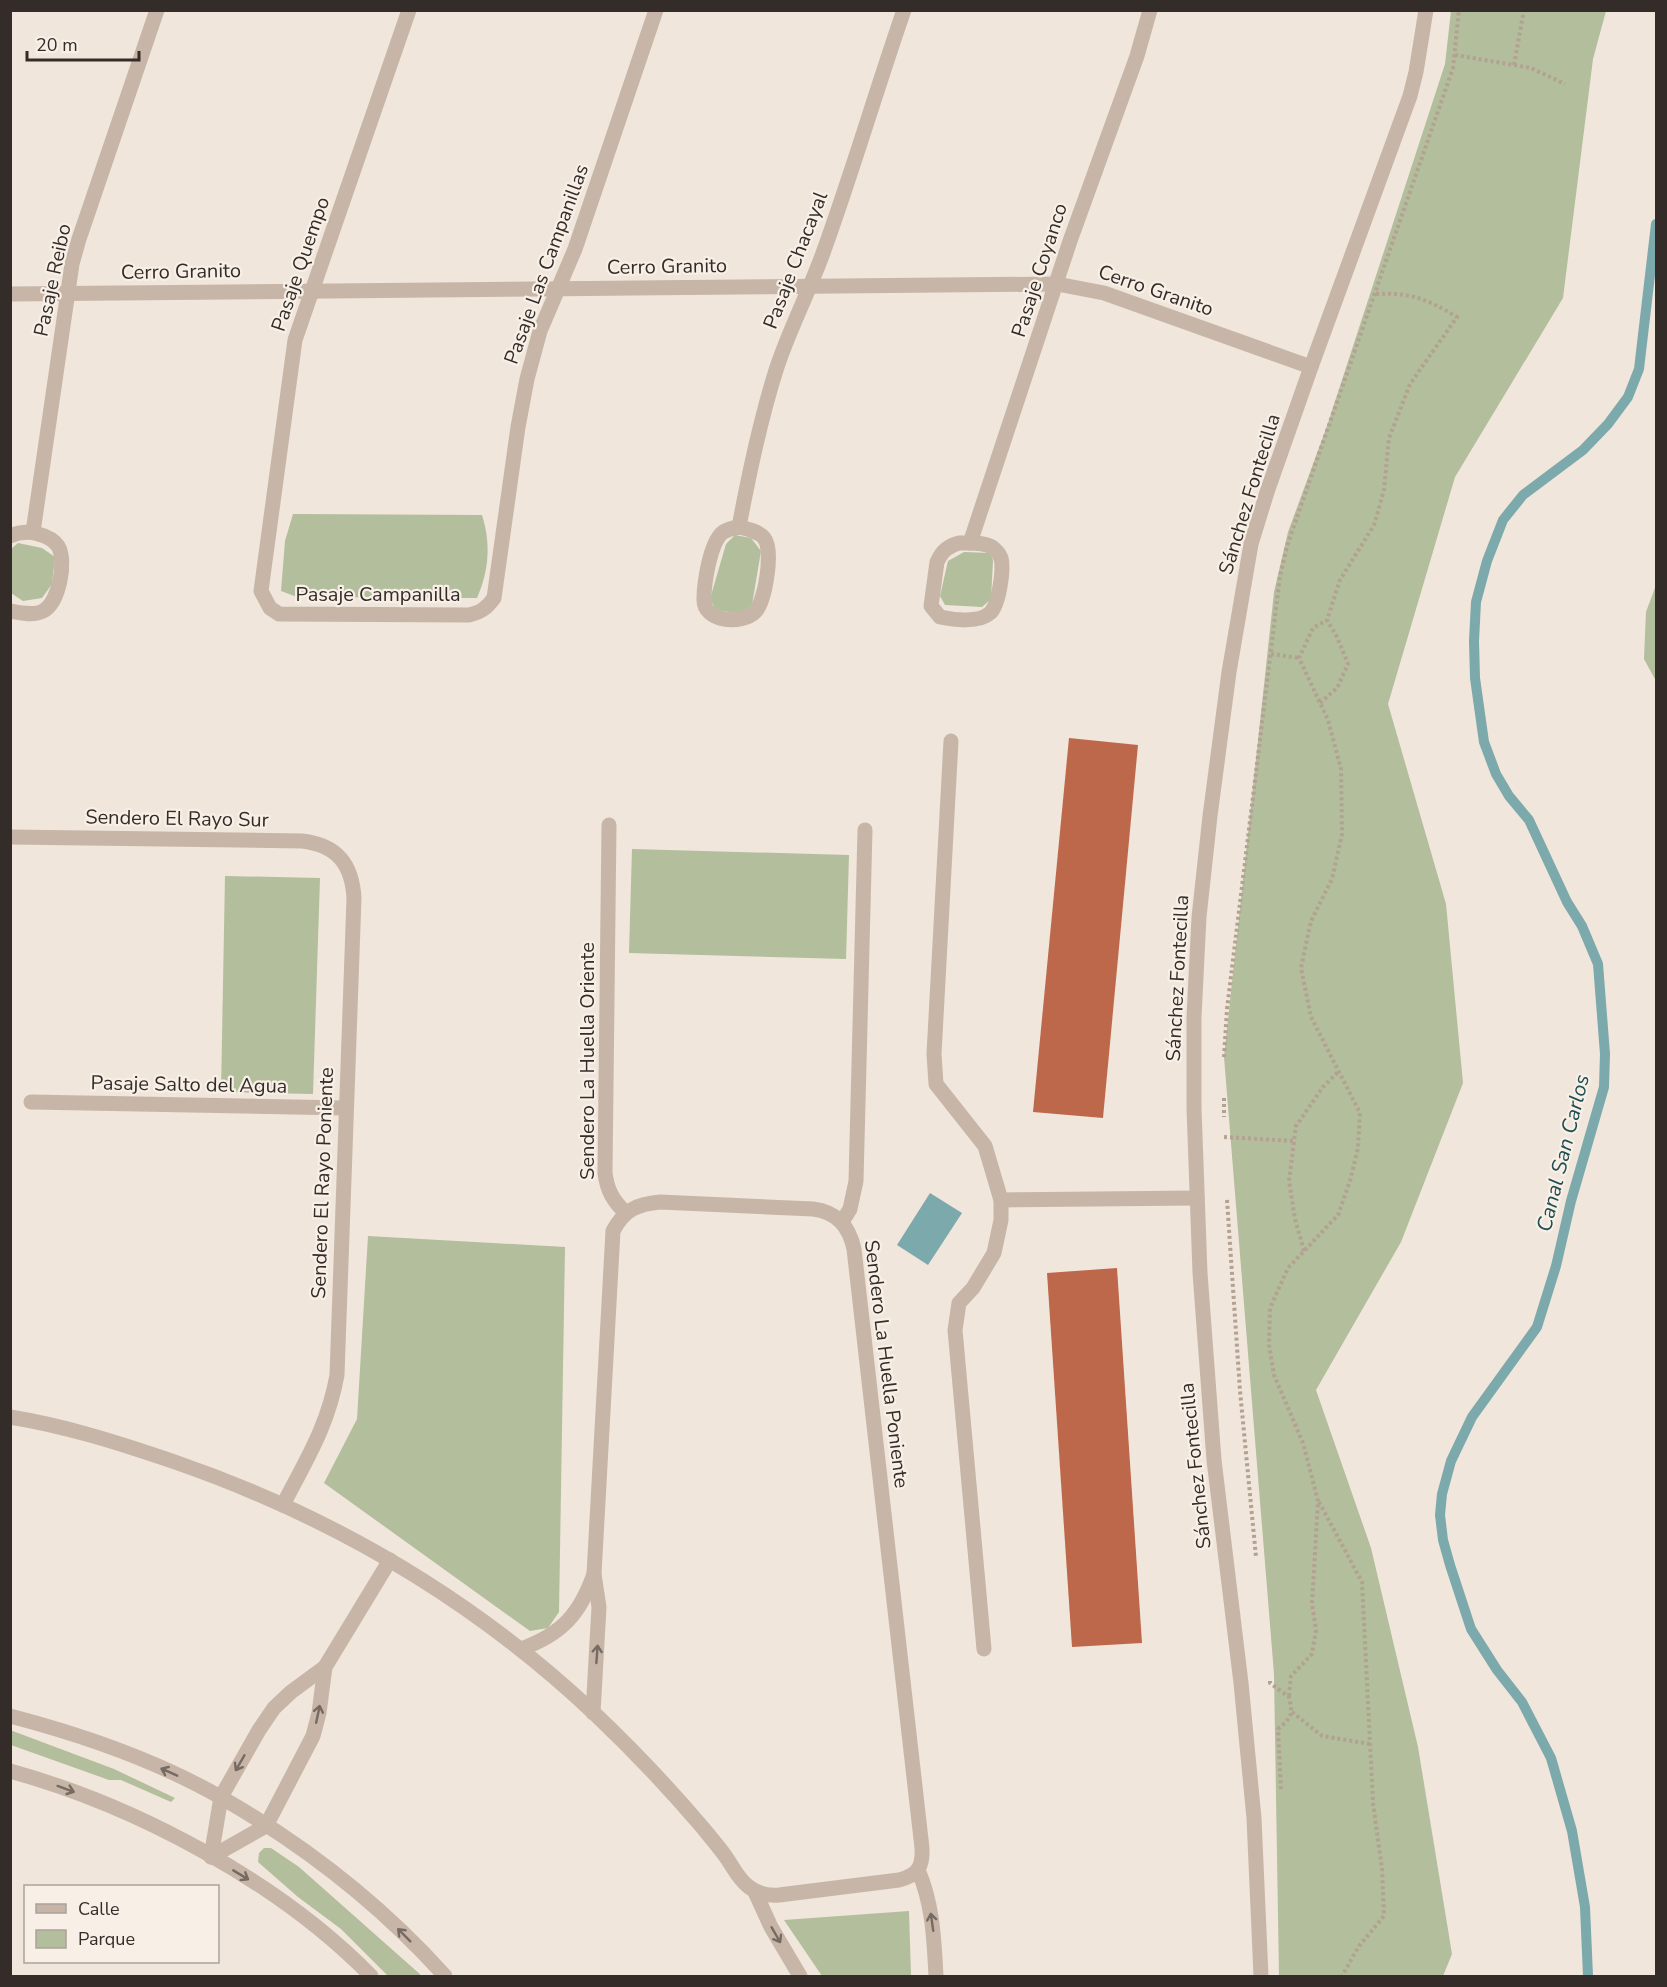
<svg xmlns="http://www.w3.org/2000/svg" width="1667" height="1987" viewBox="0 0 1667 1987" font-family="'Nunito Sans',sans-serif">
<rect width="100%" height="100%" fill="#f0e6db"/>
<g fill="#b2be9c">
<path d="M1451 11H1606L1593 59 1563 298 1455 477 1388 704 1446 904 1463 1083 1401 1242 1316 1390 1371 1548 1418 1747 1452 1954 1443 1976H1279L1274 1674 1224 1057 1274 592 1288 532 1327 426 1445 64Z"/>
<path d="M293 514 482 515C491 544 489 570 477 598L297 597 281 591 285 541Z"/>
<path d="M735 535 751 538 761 551 752 605 742 614 716 610 710 599 726 544Z"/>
<path d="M18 543 42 548 55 557 52 584 42 598 23 601 11 593 10 550Z"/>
<path d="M964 552 990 553 993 560 991 599 982 607 945 605 940 596 948 561Z"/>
<path d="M1656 585V681L1644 659 1646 612Z"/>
<path d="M632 849 849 855 846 959 629 953Z"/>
<path d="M225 876 320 878 313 1094 221 1092Z"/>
<path d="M368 1236 565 1247 559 1612 548 1628 530 1631 324 1483 357 1419Z"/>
<path d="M10 1730 114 1769 175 1798 171 1802 121 1780H109L11 1745Z"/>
<path d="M264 1848H271L299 1867 422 1976H388L341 1929 298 1897 258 1862 259 1853Z"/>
<path d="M909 1911 911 1976H822L784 1920Z"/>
</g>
<path fill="#7ca9ab" d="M930 1193 962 1213 928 1265 897 1245Z"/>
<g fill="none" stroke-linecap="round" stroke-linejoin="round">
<path stroke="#7ca9ab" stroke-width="10" d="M1588 1976 1585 1907 1572 1831 1551 1758 1522 1702 1497 1670 1471 1629 1450 1565 1443 1540 1440 1515 1442 1494 1451 1461 1472 1417 1537 1327 1556 1266 1571 1201 1604 1087 1605 1054 1598 964 1582 926 1567 902 1529 820 1509 796 1496 774 1484 742 1475 678 1474 641 1476 602 1487 561 1503 520 1523 495 1583 450 1608 424 1628 397 1639 369 1656 224"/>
</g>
<g fill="#be684b">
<path d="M1069 738 1138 745 1103 1118 1033 1112Z"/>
<path d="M1117 1268 1142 1643 1072 1647 1047 1273Z"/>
</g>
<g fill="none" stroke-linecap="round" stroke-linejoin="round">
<g stroke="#b3a192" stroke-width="4" stroke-dasharray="3 3" stroke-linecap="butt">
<path d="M1455 55 1531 68 1565 84"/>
<path d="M1514 65 1524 10"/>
<path d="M1271 654 1299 658"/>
<path d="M1320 703 1337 688 1348 664 1337 637 1327 620 1340 580 1374 525 1384 490 1389 438 1410 384 1457 317C1427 299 1410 292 1374 294"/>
<path d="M1224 1057 1227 1009 1280 576 1287 546 1453 68 1459 10"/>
<path d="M1224 1098V1117"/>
<path d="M1224 1137 1294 1141"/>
<path d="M1227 1200 1240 1391 1256 1557"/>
<path d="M1304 1251 1295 1219 1289 1181 1296 1126 1323 1087 1339 1071"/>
<path d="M1319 1502 1362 1582 1373 1803 1382 1869 1384 1916 1359 1946 1342 1976"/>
<path d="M1270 1681V1683L1289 1697C1293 1715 1292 1717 1278 1729L1281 1789"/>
<path d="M1289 1696 1291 1676 1312 1654 1316 1630 1312 1604 1318 1501 1303 1443 1274 1375 1269 1345 1270 1308 1288 1268 1338 1215 1350 1181 1358 1148 1360 1113 1311 1017 1301 968 1311 921 1332 879 1342 834 1341 769 1328 720 1299 658 1313 628 1327 620"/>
<path d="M1292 1712 1322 1736 1370 1744"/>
</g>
<g stroke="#c7b6a8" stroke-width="15">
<path d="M409 10 295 340 261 591 270 608 279 614 469 615C481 612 487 608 494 598L518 427 527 379 540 331 575 249 656 10"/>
<path d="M10 294 1057 284 1104 293 1311 367"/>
<path d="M739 527C749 473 760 420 777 367 790 328 809 292 823 253 852 173 876 91 904 10"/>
<path d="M739 527C748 529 758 531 764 538 774 550 765 602 755 612 742 625 703 622 704 599 704 583 710 544 722 533 727 529 733 528 739 527Z"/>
<path d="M33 532 72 264 79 239 157 10"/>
<path d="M10 536C19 532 29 531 38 534 46 536 53 539 58 546 67 561 59 603 43 611 34 616 20 613 10 611"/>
<path d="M959 543C969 543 983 542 992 547 996 550 999 553 1001 558 1004 569 999 605 990 613 979 623 954 620 940 617L931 606 937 562C942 551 948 546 959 543Z"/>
<path d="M970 543 1070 241 1137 56 1150 10"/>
<path d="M951 741 934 1054 936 1084 985 1146 1001 1200V1220L994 1253 973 1288 959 1303 955 1330 984 1649"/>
<path d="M609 825 605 1173C607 1190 613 1201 626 1213"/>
<path d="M10 837 302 841C337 845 352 864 354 898L337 1375C328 1426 306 1460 283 1505"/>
<path d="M31 1102 346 1108"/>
<path d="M1001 1200 1197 1198"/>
<path d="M842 1222 850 1209 856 1181 865 830"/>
<path d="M10 1417C66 1426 119 1443 172 1461 329 1515 473 1599 594 1713 632 1749 669 1788 703 1828 711 1838 719 1847 726 1857 733 1867 739 1880 749 1887 758 1894 767 1896 779 1895L899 1880C918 1875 923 1867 922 1848L854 1249C849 1226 837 1212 813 1209L660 1202C637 1204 624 1210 613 1231L594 1574 599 1607 593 1713"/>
<path d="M521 1649C562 1634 580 1614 594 1574"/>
<path d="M10 1716C83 1735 156 1760 222 1798 304 1845 382 1906 445 1976"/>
<path d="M10 1771C137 1806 279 1882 371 1976"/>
<path d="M211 1857 266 1826 313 1736 319 1713 325 1667 390 1560"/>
<path d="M211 1857 221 1797 259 1730 274 1708 291 1692 325 1667"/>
<path d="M918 1870C933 1904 934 1940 936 1976"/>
<path d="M755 1892 771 1927 800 1976"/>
<path d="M1261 1976 1254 1818 1241 1683 1214 1460 1200 1273 1194 1108V1017L1199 917 1210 816 1229 672 1251 544 1267 492 1311 367 1410 96 1416 72 1426 10"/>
</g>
</g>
<defs><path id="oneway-shaft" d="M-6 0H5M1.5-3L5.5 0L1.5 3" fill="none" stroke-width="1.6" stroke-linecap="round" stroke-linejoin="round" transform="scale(1.5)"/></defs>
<g stroke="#766a62">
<use href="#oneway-shaft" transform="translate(597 1654) rotate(-86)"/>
<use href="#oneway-shaft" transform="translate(318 1714) rotate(-78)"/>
<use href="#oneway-shaft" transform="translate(240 1763) rotate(120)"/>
<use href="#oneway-shaft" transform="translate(169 1772) rotate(-156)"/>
<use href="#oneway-shaft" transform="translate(66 1789) rotate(20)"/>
<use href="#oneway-shaft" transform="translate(241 1875) rotate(31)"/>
<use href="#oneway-shaft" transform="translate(932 1922) rotate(-98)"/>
<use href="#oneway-shaft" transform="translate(404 1935) rotate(-135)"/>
<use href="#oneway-shaft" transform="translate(776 1935) rotate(60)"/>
</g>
<g text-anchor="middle" stroke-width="4.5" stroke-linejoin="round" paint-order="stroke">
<g font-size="20" fill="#342c28" stroke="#f8f0e7">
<text transform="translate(795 260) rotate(-69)" y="7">Pasaje Chacayal</text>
<text transform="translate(300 264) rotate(-71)" y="7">Pasaje Quempo</text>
<text transform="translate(546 264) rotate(-70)" y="7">Pasaje Las Campanillas</text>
<text transform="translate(667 266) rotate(-1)" y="7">Cerro Granito</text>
<text transform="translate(1039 270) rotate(-72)" y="7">Pasaje Coyanco</text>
<text transform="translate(181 271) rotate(-1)" y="7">Cerro Granito</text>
<text transform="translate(52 280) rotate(-78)" y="7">Pasaje Reibo</text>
<text transform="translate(1156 290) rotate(19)" y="7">Cerro Granito</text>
<text transform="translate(1249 494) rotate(-73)" y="7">Sánchez Fontecilla</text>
<text x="378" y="601">Pasaje Campanilla</text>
<text transform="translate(177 818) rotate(1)" y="7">Sendero El Rayo Sur</text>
<text transform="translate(1177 978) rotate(-87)" y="7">Sánchez Fontecilla</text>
<text transform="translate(587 1061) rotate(-90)" y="7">Sendero La Huella Oriente</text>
<text transform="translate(189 1084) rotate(1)" y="7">Pasaje Salto del Agua</text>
<text transform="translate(322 1183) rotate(-88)" y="7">Sendero El Rayo Poniente</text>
<text transform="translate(887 1364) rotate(83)" y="7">Sendero La Huella Poniente</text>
<text transform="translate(1195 1466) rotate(-96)" y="7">Sánchez Fontecilla</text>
</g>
<g font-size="21" font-style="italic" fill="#204f53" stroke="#f8f0e7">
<text transform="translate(1563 1153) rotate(-76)" y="7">Canal San Carlos</text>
</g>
</g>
<rect width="1667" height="1987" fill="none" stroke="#342c28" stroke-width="24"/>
<rect x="24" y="1885" width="195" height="78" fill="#f8f0e7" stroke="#aaa29b" stroke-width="1.5"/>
<rect x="36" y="1904" width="30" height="9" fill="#c7b6a8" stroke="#aaa29b" stroke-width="1.5"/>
<text x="78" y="1915" font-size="18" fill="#342c28">Calle</text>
<rect x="36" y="1930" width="30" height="18" fill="#b2be9c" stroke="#aaa29b" stroke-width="1.5"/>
<text x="78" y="1945" font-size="18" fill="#342c28">Parque</text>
<path d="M27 51v9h112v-9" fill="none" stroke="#342c28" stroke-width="3"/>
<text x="36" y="51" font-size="18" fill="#342c28" stroke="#f8f0e7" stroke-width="4.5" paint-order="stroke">20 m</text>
</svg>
